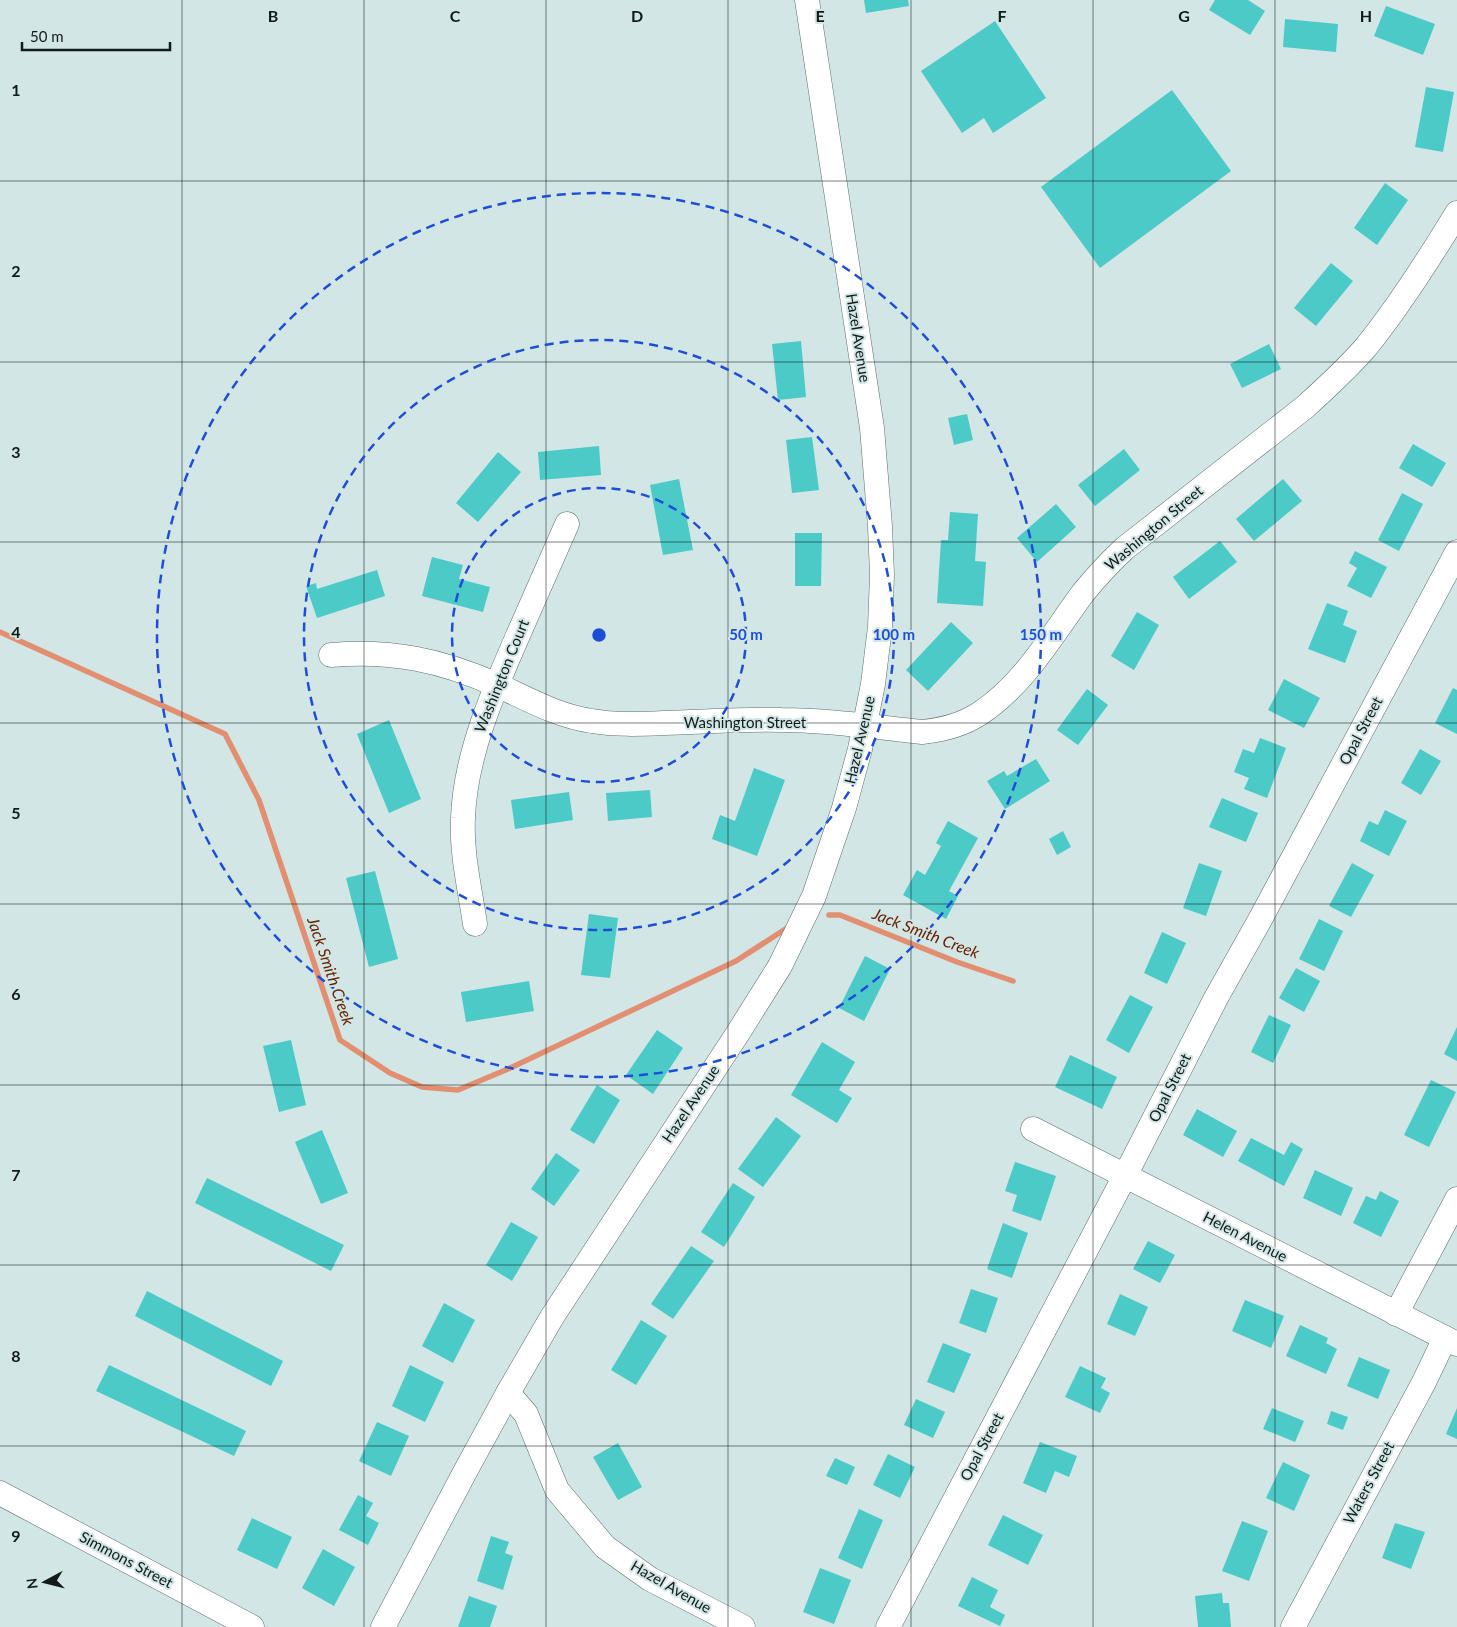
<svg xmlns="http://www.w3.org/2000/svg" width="1457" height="1627" viewBox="0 0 1457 1627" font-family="Lato,sans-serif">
<rect width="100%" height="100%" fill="#d1e6e5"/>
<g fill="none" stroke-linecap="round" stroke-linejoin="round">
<g stroke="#e28f71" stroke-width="5.5">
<path d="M0 632 225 734 259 800 340 1040 390 1073 422 1087 458 1090 508 1069 736 961 787 928"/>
<path d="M829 915H840L957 962 1013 981"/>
</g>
</g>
<g fill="#4bcac8">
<path d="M864 0H908L909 6 866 13Z"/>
<path d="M1215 0H1248L1265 11 1250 35 1209 10Z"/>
<path d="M1386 6 1435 24 1423 55 1374 36Z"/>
<path d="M1285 19 1338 24 1336 52 1283 47Z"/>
<path d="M995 21 1046 98 993 133 984 118 962 133 921 71Z"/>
<path d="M1426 87 1454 92 1443 152 1415 147Z"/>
<path d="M1172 90 1231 171 1100 268 1041 187Z"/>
<path d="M1385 183 1408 200 1377 245 1354 228Z"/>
<path d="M1331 263 1353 281 1316 326 1294 308Z"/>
<path d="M801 341 806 397 778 400 772 344Z"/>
<path d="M1269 344 1281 369 1242 388 1230 364Z"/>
<path d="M967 414 973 440 954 445 948 418Z"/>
<path d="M812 437 819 490 792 493 786 440Z"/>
<path d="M1413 444 1446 463 1432 487 1399 468Z"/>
<path d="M599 446 601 475 540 480 538 452Z"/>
<path d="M1124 449 1140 470 1095 506 1078 485Z"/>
<path d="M498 452 521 472 478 522 456 503Z"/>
<path d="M679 479 693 550 663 555 650 485Z"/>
<path d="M1283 479 1302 501 1254 541 1236 519Z"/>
<path d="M1402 493 1423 504 1399 551 1378 540Z"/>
<path d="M1056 504 1076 527 1037 562 1017 538Z"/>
<path d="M950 512 978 514 975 561 986 562 983 606 937 603 941 540H948Z"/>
<path d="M795 533H822L821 586H795Z"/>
<path d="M1220 541 1237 562 1189 599 1173 577Z"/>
<path d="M1355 551 1387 567 1371 598 1347 586 1357 568 1349 563Z"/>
<path d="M432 557 463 565 459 579 490 587 483 612 422 596Z"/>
<path d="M377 570 385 596 317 618 306 586 316 583 317 589Z"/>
<path d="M1327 603 1348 611 1343 625 1357 631 1345 663 1308 649Z"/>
<path d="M1137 612 1159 625 1134 670 1111 656Z"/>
<path d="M951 622 973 643 928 691 906 670Z"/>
<path d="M1284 679 1320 698 1304 728 1268 710Z"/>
<path d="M1453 688 1457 690V734L1435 723Z"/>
<path d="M1087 689 1108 705 1078 745 1057 730Z"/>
<path d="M389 720 421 799 389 813 357 734Z"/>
<path d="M1260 738 1286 748 1267 798 1244 789 1249 778 1234 772 1243 749 1254 753Z"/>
<path d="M1420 749 1441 761 1421 795 1401 783Z"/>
<path d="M1036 759 1050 781 1005 809 987 781 1004 771 1007 776Z"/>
<path d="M754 768 785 780 757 856 712 839 720 815 735 821Z"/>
<path d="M650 790 652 817 608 821 606 793Z"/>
<path d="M569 792 573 820 515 829 511 800Z"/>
<path d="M1222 798 1258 813 1246 842 1209 827Z"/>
<path d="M1385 810 1407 821 1389 856 1360 841 1369 821 1378 825Z"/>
<path d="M948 821 978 838 949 891 958 896 946 919 903 895 917 870 925 875 941 846 936 843Z"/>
<path d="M1063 831 1071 847 1057 855 1049 839Z"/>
<path d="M1199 863 1222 871 1206 916 1183 908Z"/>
<path d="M1352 863 1374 875 1351 917 1329 906Z"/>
<path d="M375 871 398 959 369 967 346 878Z"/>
<path d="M589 914 618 918 610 978 581 975Z"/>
<path d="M1319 919 1343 931 1324 971 1299 959Z"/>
<path d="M1162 932 1186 943 1167 984 1144 973Z"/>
<path d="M865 956 890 969 864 1021 839 1008Z"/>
<path d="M1296 968 1320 981 1304 1012 1279 998Z"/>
<path d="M529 981 534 1011 466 1022 461 992Z"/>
<path d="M1130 995 1153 1007 1129 1053 1106 1040Z"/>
<path d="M1269 1015 1291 1025 1273 1063 1251 1052Z"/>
<path d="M1457 1027V1061L1444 1054Z"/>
<path d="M657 1030 683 1048 653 1094 626 1075Z"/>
<path d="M291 1040 306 1105 279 1112 263 1046Z"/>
<path d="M822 1042 855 1062 839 1090 852 1098 837 1123 791 1095Z"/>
<path d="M1070 1055 1117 1077 1102 1109 1055 1087Z"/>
<path d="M1431 1080 1456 1092 1429 1147 1404 1135Z"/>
<path d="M597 1085 620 1100 594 1144 570 1130Z"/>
<path d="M1197 1109 1237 1131 1223 1157 1183 1135Z"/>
<path d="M776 1117 801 1136 763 1187 738 1169Z"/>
<path d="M322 1130 348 1193 321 1204 295 1142Z"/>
<path d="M1251 1138 1284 1155 1291 1142 1303 1149 1284 1186 1238 1161Z"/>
<path d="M556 1153 580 1170 554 1206 531 1189Z"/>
<path d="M1015 1162 1056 1176 1041 1221 1012 1211 1017 1195 1005 1191Z"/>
<path d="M1315 1170 1353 1188 1341 1216 1303 1198Z"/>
<path d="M207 1178 344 1245 331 1271 195 1203Z"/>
<path d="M733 1183 755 1197 724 1247 701 1232Z"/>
<path d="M1380 1191 1399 1201 1381 1237 1353 1223 1366 1196 1376 1200Z"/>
<path d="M511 1222 538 1237 512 1281 486 1265Z"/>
<path d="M1003 1223 1028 1233 1012 1278 987 1269Z"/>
<path d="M1148 1241 1175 1255 1160 1283 1133 1269Z"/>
<path d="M691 1246 714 1261 673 1319 651 1304Z"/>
<path d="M971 1289 998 1298 986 1333 959 1323Z"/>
<path d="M147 1291 283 1361 271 1386 135 1316Z"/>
<path d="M1120 1294 1148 1307 1135 1336 1107 1324Z"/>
<path d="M1245 1300 1284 1316 1271 1348 1232 1331Z"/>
<path d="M444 1303 475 1320 453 1363 422 1346Z"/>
<path d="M641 1320 667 1336 636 1385 611 1370Z"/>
<path d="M1300 1325 1328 1338 1326 1343 1337 1349 1326 1374 1286 1356Z"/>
<path d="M943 1343 971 1354 954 1393 927 1382Z"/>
<path d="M1359 1357 1390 1370 1378 1399 1347 1386Z"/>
<path d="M109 1365 246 1431 234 1456 96 1391Z"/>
<path d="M410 1365 444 1382 425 1422 392 1406Z"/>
<path d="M1080 1366 1106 1378 1101 1388 1110 1393 1100 1413 1065 1397Z"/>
<path d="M916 1399 945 1412 933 1438 904 1425Z"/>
<path d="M1272 1408 1304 1421 1295 1442 1263 1429Z"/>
<path d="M1457 1408V1439L1446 1434Z"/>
<path d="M1331 1411 1348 1417 1343 1430 1327 1424Z"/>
<path d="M377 1422 409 1436 391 1476 359 1461Z"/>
<path d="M1040 1442 1077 1456 1069 1477 1055 1471 1046 1493 1023 1483Z"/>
<path d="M618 1443 642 1487 618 1500 593 1457Z"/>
<path d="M888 1454 915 1467 900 1498 873 1485Z"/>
<path d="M835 1458 855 1467 847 1485 826 1476Z"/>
<path d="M1283 1462 1310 1475 1294 1511 1266 1498Z"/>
<path d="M358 1495 373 1503 366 1516 379 1523 368 1545 339 1530Z"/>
<path d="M859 1509 883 1520 862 1569 838 1558Z"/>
<path d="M1003 1515 1043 1535 1028 1565 988 1545Z"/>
<path d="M252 1518 292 1537 277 1569 237 1550Z"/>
<path d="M1242 1521 1268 1531 1249 1581 1222 1571Z"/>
<path d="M1395 1523 1425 1532 1411 1569 1382 1558Z"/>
<path d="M491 1536 509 1542 505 1553 513 1556 503 1590 477 1581Z"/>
<path d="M323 1549 355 1567 334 1606 302 1588Z"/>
<path d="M820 1568 851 1580 834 1624 803 1612Z"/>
<path d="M972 1577 998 1590 990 1607 1005 1615 1000 1626 958 1606Z"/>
<path d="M1222 1593 1223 1603H1229L1231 1627H1198L1195 1596Z"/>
<path d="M469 1596 497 1606 490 1627H458Z"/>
</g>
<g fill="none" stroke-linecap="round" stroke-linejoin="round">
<g stroke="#5c6f6e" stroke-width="25">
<g id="minor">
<path d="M331 655C392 650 441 660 497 685 528 699 557 716 592 721 615 725 640 724 664 723 703 722 743 719 782 720 828 720 875 727 922 732 942 730 962 725 979 714 1024 685 1052 635 1083 593 1096 577 1110 562 1125 548L1305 407C1326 388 1347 369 1366 347 1400 305 1429 259 1457 213"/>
<path d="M475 924C470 889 461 853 463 818 465 755 494 690 519 633 535 597 551 560 567 524"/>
<path d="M1033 1129 1457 1344"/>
<path d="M1396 1314 1457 1199"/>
<path d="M508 1393 526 1414 557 1490 605 1547 650 1579 743 1627"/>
<path d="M0 1493 252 1627"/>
<path d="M383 1627 466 1470 508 1393 552 1317 738 1033 780 966 814 896 844 808 860 749 873 684 880 627 882 575 880 526 872 428 807 0"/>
<path d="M888 1627 1128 1170 1216 998 1262 916 1457 552"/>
<path d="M1293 1627 1424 1382 1445 1338"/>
</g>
</g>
<use href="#minor" stroke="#fff" stroke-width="24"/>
</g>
<path fill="none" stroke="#121919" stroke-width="1" stroke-opacity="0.55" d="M182 0V1627M364 0V1627M546 0V1627M728 0V1627M911 0V1627M1093 0V1627M1275 0V1627M0 181H1457M0 362H1457M0 542H1457M0 723H1457M0 904H1457M0 1085H1457M0 1265H1457M0 1446H1457"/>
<g fill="none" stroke="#1d4ed8" stroke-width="2.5" stroke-dasharray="9 6">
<circle cx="599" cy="635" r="147"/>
<circle cx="599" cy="635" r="295"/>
<circle cx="599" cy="635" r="442"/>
</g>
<g text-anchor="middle" stroke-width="4" stroke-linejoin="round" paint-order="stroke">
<g font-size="15" fill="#121919" stroke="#d1e6e5">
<text transform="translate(858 338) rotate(81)" y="5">Hazel Avenue</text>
<text transform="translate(1154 528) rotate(-40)" y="5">Washington Street</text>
<text transform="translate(502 676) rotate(-68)" y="5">Washington Court</text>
<text x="745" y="728">Washington Street</text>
<text transform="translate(1361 731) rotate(-62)" y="5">Opal Street</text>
<text transform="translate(860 740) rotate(-77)" y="5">Hazel Avenue</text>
<text transform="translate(1170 1088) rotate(-63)" y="5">Opal Street</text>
<text transform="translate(691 1104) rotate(-56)" y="5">Hazel Avenue</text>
<text transform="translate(1245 1237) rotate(27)" y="5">Helen Avenue</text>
<text transform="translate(982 1447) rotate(-62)" y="5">Opal Street</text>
<text transform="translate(1369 1483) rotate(-62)" y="5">Waters Street</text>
<text transform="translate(126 1560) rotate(28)" y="5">Simmons Street</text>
<text transform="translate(671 1587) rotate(30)" y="5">Hazel Avenue</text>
</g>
<g font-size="16" font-style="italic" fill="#692000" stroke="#d1e6e5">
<text transform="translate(926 933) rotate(21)" y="6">Jack Smith Creek</text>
<text transform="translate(331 971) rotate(71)" y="6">Jack Smith Creek</text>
</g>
</g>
<g font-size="16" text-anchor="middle" font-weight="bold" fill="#121919" stroke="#d1e6e5" stroke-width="4" stroke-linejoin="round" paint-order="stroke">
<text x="273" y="22">B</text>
<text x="455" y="22">C</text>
<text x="637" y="22">D</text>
<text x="820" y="22">E</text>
<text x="1002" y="22">F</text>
<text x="1184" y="22">G</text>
<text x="1366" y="22">H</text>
<text x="16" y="96">1</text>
<text x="16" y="277">2</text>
<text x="16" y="458">3</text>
<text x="16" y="638">4</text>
<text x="16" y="819">5</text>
<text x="16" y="1000">6</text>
<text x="16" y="1181">7</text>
<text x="16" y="1362">8</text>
<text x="16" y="1542">9</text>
</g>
<circle cx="599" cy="635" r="8" fill="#1d4ed8" stroke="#d1e6e5" stroke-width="2.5"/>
<g font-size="15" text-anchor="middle" font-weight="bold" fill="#1d4ed8" stroke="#d1e6e5" stroke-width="4" stroke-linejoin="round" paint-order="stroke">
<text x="746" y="640">50 m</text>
<text x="894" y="640">100 m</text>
<text x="1041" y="640">150 m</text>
</g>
<g transform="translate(45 1582) rotate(263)" stroke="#d1e6e5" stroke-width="4" paint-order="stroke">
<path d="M0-4L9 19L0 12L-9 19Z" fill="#121919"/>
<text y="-8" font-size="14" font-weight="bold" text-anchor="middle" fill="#121919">N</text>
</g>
<path d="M22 42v8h148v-8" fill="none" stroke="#121919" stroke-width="2.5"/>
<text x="30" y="42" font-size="15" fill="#121919" stroke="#d1e6e5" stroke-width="4" paint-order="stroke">50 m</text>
</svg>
